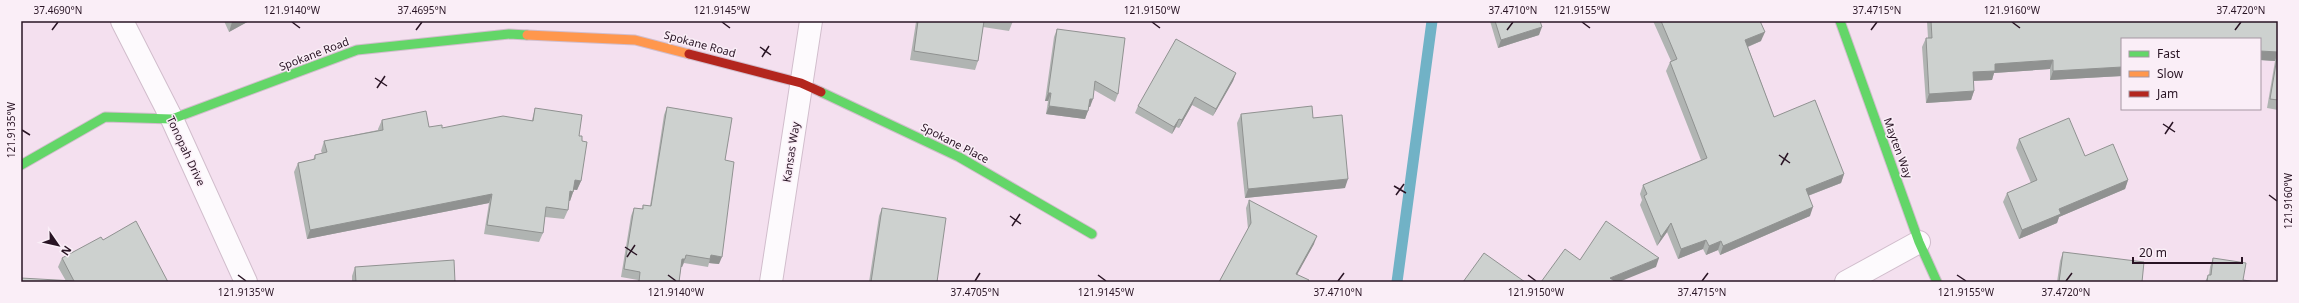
<svg xmlns="http://www.w3.org/2000/svg" width="2299" height="303" viewBox="0 0 2299 303" font-family="'Noto Sans',sans-serif">
<rect width="100%" height="100%" fill="#f4e0ef"/>
<g fill="none" stroke-linecap="round" stroke-linejoin="round">
<path stroke="#71b2c6" stroke-width="11" d="M1397 282 1432 21"/>
<g stroke="#d1bdcc" stroke-width="24">
<g id="street">
<path d="M122 21 172 119 246 282"/>
<path d="M771 282 811 21"/>
<path d="M1846 282 1919 242"/>
</g>
</g>
<g stroke="#d1bdcc" stroke-width="11">
<g id="fast">
<path d="M1840 21 1919 242 1937 282"/>
<path d="M821 92 959 157 1092 234"/>
<path d="M21 165 105 117 172 119 357 50 509 34 527 35"/>
</g>
</g>
<g stroke="#d1bdcc" stroke-width="11">
<path id="slow" d="M527 35 635 40 689 54"/>
</g>
<g stroke="#d1bdcc" stroke-width="11">
<path id="jam" d="M689 54 801 83 821 92"/>
</g>
<use href="#street" stroke="#fdfafd" stroke-width="22"/>
<use href="#fast" stroke="#63d668" stroke-width="9"/>
<use href="#slow" stroke="#ff974d" stroke-width="9"/>
<use href="#jam" stroke="#b3261e" stroke-width="9"/>
</g>
<g fill="#b0b4b2">
<path d="M224 21H249L229 32Z"/>
<path d="M910 21H1013L1009 31 983 27 978 61 975 70 910 60 916 22Z"/>
<path d="M1490 21H1540L1539 35 1498 48Z"/>
<path d="M1653 21H1760L1761 41 1748 47 1774 117 1844 174 1841 183 1808 196 1810 216 1720 255 1718 250 1706 255 1703 249 1678 259 1667 232 1657 246 1640 205 1642 200 1640 194 1643 185 1701 160 1666 71 1670 62 1671 61Z"/>
<path d="M1927 21H2278V110L2267 108 2275 61 2260 60V39H2122V76L2050 80V69L1994 73 1992 80 1974 81V91L1971 100 1926 103 1922 47 1926 38H1928Z"/>
<path d="M1057 29 1118 94 1115 102 1094 90 1090 107H1089L1085 119 1046 114 1048 101H1045L1054 37Z"/>
<path d="M1236 73 1233 81 1213 116 1192 105 1179 128 1176 127 1172 134 1135 113 1138 106Z"/>
<path d="M667 107 725 160 719 264 709 263 708 267 684 263 682 267H681L679 282H637L638 280 621 277 631 216 634 208 642 209 643 205 650 206 664 115Z"/>
<path d="M535 108 579 136 582 141 581 181 577 190H574L570 201H569L568 210 564 219 545 217 543 233 539 242 484 234 489 203 307 239 294 172 298 163 313 160 315 155 322 153 321 151 324 141 378 130V129L382 120 429 127 442 128 532 120Z"/>
<path d="M1241 114 1313 118 1345 188 1245 198 1237 123Z"/>
<path d="M2019 139 2085 156 2128 180 2125 189 2059 217 2057 223 2019 239 2003 202 2007 193 2031 183 2016 148Z"/>
<path d="M1249 200 1314 244 1297 274 1219 282 1248 229 1246 208Z"/>
<path d="M882 208 937 282H869L879 216Z"/>
<path d="M103 240 168 282H21L66 281 58 267 62 258Z"/>
<path d="M2063 252 2142 282H2057L2060 261Z"/>
<path d="M2213 258 2243 280 2256 282H2205L2208 275H2209L2210 267Z"/>
<path d="M355 267 455 282H352V276Z"/>
</g>
<g fill="#909291">
<path d="M235 21H249L229 32 232 22Z"/>
<path d="M1542 27 1539 35 1498 48 1501 40Z"/>
<path d="M1765 32 1761 41 1742 49 1745 40Z"/>
<path d="M2260 51 2278 52 2275 61 2260 60Z"/>
<path d="M2053 60 2050 69 1994 73 1992 80 1970 81 1973 72 1995 64Z"/>
<path d="M2122 67V76L2050 80 2053 71Z"/>
<path d="M1236 73 1233 81 1213 116 1216 109Z"/>
<path d="M1974 91 1971 100 1926 103 1929 94Z"/>
<path d="M1048 93H1051L1048 101H1045Z"/>
<path d="M1195 97 1192 105 1179 128 1182 120Z"/>
<path d="M1090 99H1093L1090 107H1087Z"/>
<path d="M1049 106 1088 111 1085 119 1046 114Z"/>
<path d="M1179 119 1176 127 1172 134 1174 127Z"/>
<path d="M1844 174 1841 183 1802 198 1806 189Z"/>
<path d="M1348 179 1345 188 1245 198 1248 189Z"/>
<path d="M575 180 581 181 577 190 572 189Z"/>
<path d="M2128 180 2125 189 2059 217 2057 223 2019 239 2022 230 2059 209Z"/>
<path d="M570 191 573 192 570 201 567 200Z"/>
<path d="M492 194 489 203 307 239 310 230Z"/>
<path d="M1813 207 1810 216 1720 255 1723 246Z"/>
<path d="M1671 223 1667 232 1657 246 1661 237Z"/>
<path d="M1317 236 1314 244 1293 282 1296 274Z"/>
<path d="M1706 240 1703 249 1678 259 1681 249Z"/>
<path d="M1721 241 1718 250 1706 255 1709 246Z"/>
<path d="M711 255 722 257 719 264 709 263Z"/>
<path d="M1659 258 1656 267 1619 282H1609L1610 278Z"/>
<path d="M682 259H685L682 267H679Z"/>
</g>
<g fill="#cdd1cf" stroke="#909291">
<path d="M918 21H984L978 61 914 51Z"/>
<path d="M1495 21H1540L1542 27 1501 40Z"/>
<path d="M1661 21H1760L1765 32 1745 40 1774 117 1815 100 1844 174 1806 189 1813 207 1723 246 1721 241 1709 246 1706 240 1681 249 1671 223 1661 237 1644 196 1647 194 1643 185 1707 158 1670 62 1677 59Z"/>
<path d="M1931 21H2278V52L2260 51V39H2122V67L2053 71V60L1995 64V71L1973 72 1974 91 1929 94 1926 38H1932Z"/>
<path d="M1057 29 1125 38 1118 94 1095 81 1093 99H1090L1088 111 1049 106 1051 93H1048Z"/>
<path d="M1176 39 1236 73 1216 109 1195 97 1182 120 1179 119 1174 127 1138 106Z"/>
<path d="M2278 52V100L2270 99Z"/>
<path d="M1312 106 1313 118 1342 115 1348 179 1248 189 1241 114Z"/>
<path d="M667 107 732 118 725 160 734 162 722 257 711 255 710 259 686 255 685 259H682L679 282H639L640 272 624 269 634 208 643 209V205L651 206Z"/>
<path d="M535 108 582 115 579 136H582V141L587 142 581 181 575 180 573 192 570 191 568 210 546 207 543 233 487 225 492 194 310 230 298 163 315 159V155L327 152 324 141 383 130 382 120 426 111 429 127 442 125V128L503 116 533 121Z"/>
<path d="M2069 118 2085 156 2113 144 2128 180 2059 209 2061 214 2022 230 2007 193 2037 180 2019 139Z"/>
<path d="M1249 200 1317 236 1296 274 1309 280 1308 282H1219L1251 223Z"/>
<path d="M882 208 946 218 937 282H871Z"/>
<path d="M136 221 168 282H21V278L74 281 62 258 101 237 103 240Z"/>
<path d="M1606 221 1659 258 1610 278 1616 282H1541L1565 249 1580 260Z"/>
<path d="M2063 252 2144 262 2142 282H2059Z"/>
<path d="M1484 253 1525 282H1463Z"/>
<path d="M2213 258 2246 263 2243 280 2256 282H2207L2208 275H2211Z"/>
<path d="M454 260 455 282H356L355 267Z"/>
</g>
<path fill="none" stroke="#291424" stroke-width="1.5" d="M292 22 300 28M722 22 730 28M1152 22 1160 28M1582 22 1590 28M2012 22 2020 28M52 30 58 22M416 30 422 22M1507 30 1513 22M1871 30 1877 22M2235 30 2241 22M760 47 771 55M762 57 769 46M375 78 387 86M377 88 385 76M2163 124 2175 132M22 130 30 135M2165 134 2173 122M1779 155 1790 163M1781 165 1788 153M1394 186 1406 193M1396 195 1404 184M2269 195 2277 201M1010 216 1021 224M1012 226 1020 214M625 247 637 255M627 257 635 245M238 275 246 281M668 275 676 281M1098 275 1106 281M1528 275 1536 281M1957 275 1966 281M975 281 980 273M1338 281 1344 273M1702 281 1708 273M2066 281 2072 273"/>
<g text-anchor="middle" stroke-width="3" stroke-linejoin="round" paint-order="stroke">
<g font-size="11" fill="#291424" stroke="#faeef7">
<text transform="translate(700 44) rotate(15)" y="4">Spokane Road</text>
<text transform="translate(314 54) rotate(-21)" y="4">Spokane Road</text>
<text transform="translate(955 143) rotate(27)" y="4">Spokane Place</text>
<text transform="translate(1898 148) rotate(70)" y="4">Mayten Way</text>
<text transform="translate(186 151) rotate(65)" y="4">Tonopah Drive</text>
<text transform="translate(791 152) rotate(-81)" y="4">Kansas Way</text>
</g>
</g>
<rect width="2299" height="303" fill="none" stroke="#faeef7" stroke-width="44"/>
<rect x="2121" y="38" width="140" height="72" fill="#faeef7" stroke="#a697a3"/>
<rect x="2129" y="51" width="20" height="6" fill="#63d668" stroke="#a697a3"/>
<text x="2157" y="58" font-size="12" fill="#291424">Fast</text>
<rect x="2129" y="71" width="20" height="6" fill="#ff974d" stroke="#a697a3"/>
<text x="2157" y="78" font-size="12" fill="#291424">Slow</text>
<rect x="2129" y="91" width="20" height="6" fill="#b3261e" stroke="#a697a3"/>
<text x="2157" y="98" font-size="12" fill="#291424">Jam</text>
<g transform="translate(58 245) rotate(124)" stroke="#faeef7" stroke-width="3" paint-order="stroke">
<path d="M0-3L7 15L0 10L-7 15Z" fill="#291424"/>
<text y="-6" font-size="11" font-weight="bold" text-anchor="middle" fill="#291424">N</text>
</g>
<path d="M2133 257v6h109v-6" fill="none" stroke="#291424" stroke-width="2"/>
<text x="2139" y="257" font-size="12" fill="#291424" stroke="#faeef7" stroke-width="3" paint-order="stroke">20 m</text>
<rect x="22" y="22" width="2255" height="259" fill="none" stroke="#291424" stroke-width="1.5"/>
<g font-size="10" text-anchor="middle" fill="#291424">
<text x="58" y="14">37.4690°N</text>
<text x="292" y="14">121.9140°W</text>
<text x="422" y="14">37.4695°N</text>
<text x="722" y="14">121.9145°W</text>
<text x="1152" y="14">121.9150°W</text>
<text x="1513" y="14">37.4710°N</text>
<text x="1582" y="14">121.9155°W</text>
<text x="1877" y="14">37.4715°N</text>
<text x="2012" y="14">121.9160°W</text>
<text x="2241" y="14">37.4720°N</text>
<text transform="translate(11 130) rotate(-90)" y="4">121.9135°W</text>
<text transform="translate(2288 201) rotate(-90)" y="4">121.9160°W</text>
<text x="246" y="296">121.9135°W</text>
<text x="676" y="296">121.9140°W</text>
<text x="975" y="296">37.4705°N</text>
<text x="1106" y="296">121.9145°W</text>
<text x="1338" y="296">37.4710°N</text>
<text x="1536" y="296">121.9150°W</text>
<text x="1702" y="296">37.4715°N</text>
<text x="1966" y="296">121.9155°W</text>
<text x="2066" y="296">37.4720°N</text>
</g>
</svg>
